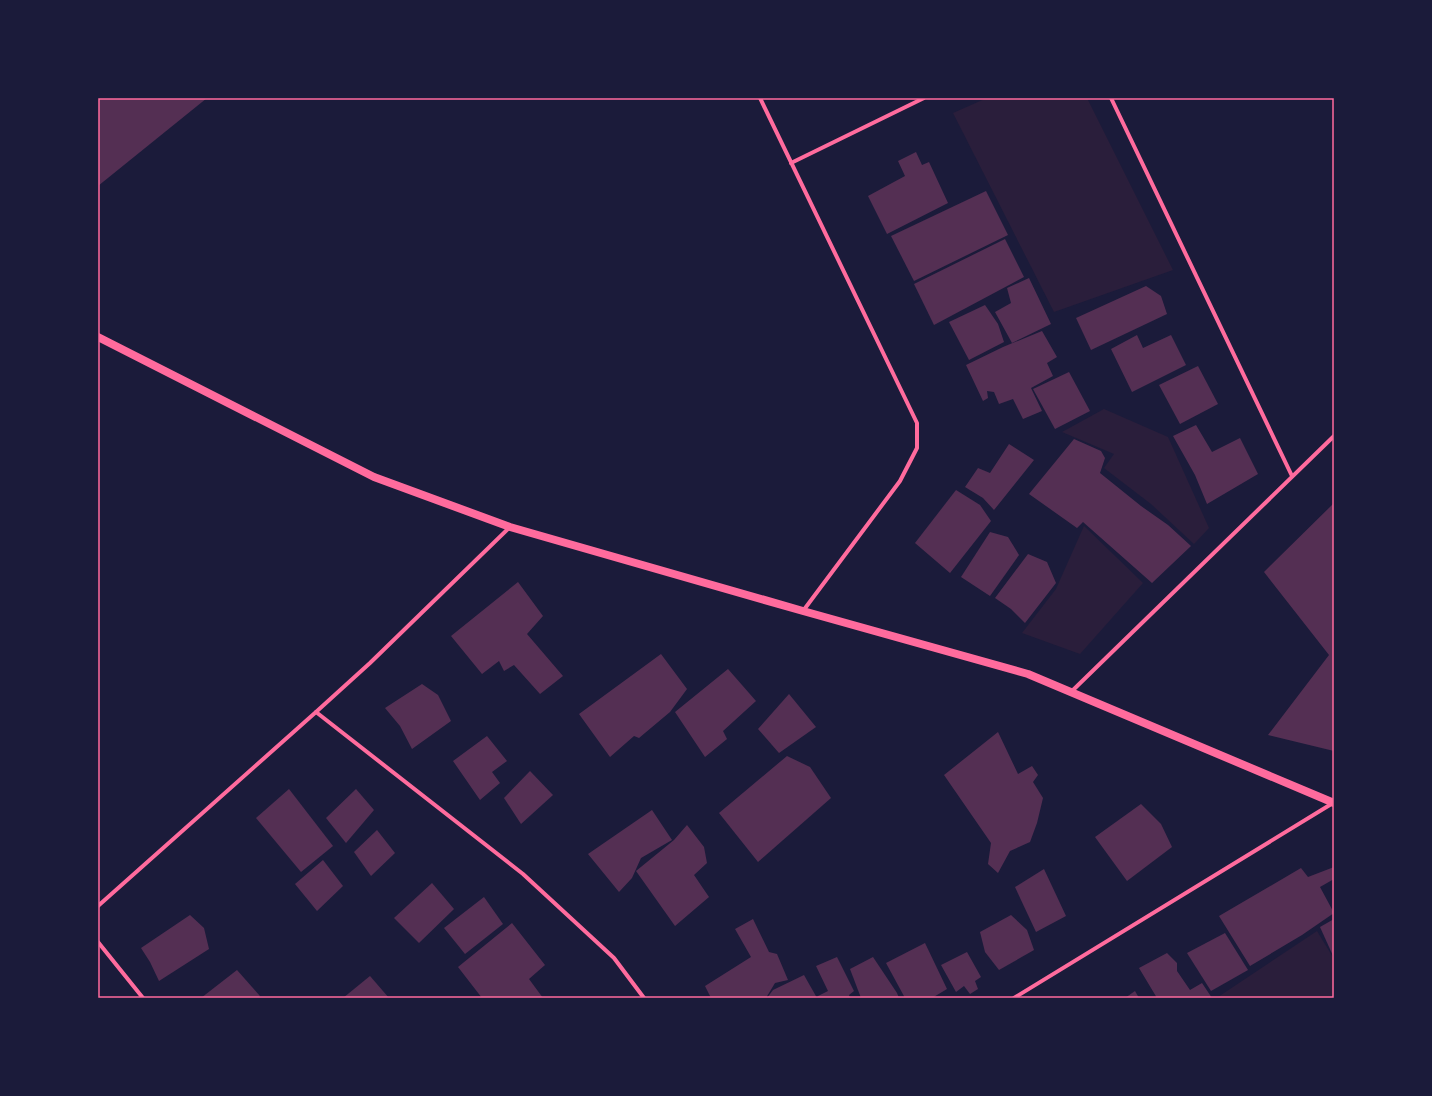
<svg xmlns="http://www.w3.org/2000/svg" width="1432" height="1096" viewBox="0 0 1432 1096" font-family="Literata,serif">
<rect width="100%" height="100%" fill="#1b1b3a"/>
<g fill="#2a1e3b">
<path d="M987 98H1087L1173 270 1054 312 953 113Z"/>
<path d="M1104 409 1168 437 1209 528 1194 544 1151 504 1104 468 1114 454 1062 432Z"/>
<path d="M1084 526 1143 583 1080 654 1022 633 1056 589Z"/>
<path d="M1317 931 1334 959V998H1219L1218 997Z"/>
</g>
<g fill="#542f53">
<path d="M98 98H207L98 186Z"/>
<path d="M916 152 922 165 929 162 948 203 887 234 868 196 905 176 898 161Z"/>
<path d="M986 191 1008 235 914 281 891 236Z"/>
<path d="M1005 239 1024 277 934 325 914 284Z"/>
<path d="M1029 278 1051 324 1012 343 995 312 1011 303 1007 288Z"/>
<path d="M1146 286 1161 296 1167 314 1091 350 1076 318Z"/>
<path d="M985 305 998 324 1004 342 969 360 949 322Z"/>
<path d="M1042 331 1057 357 1047 363 1053 376 1031 388 1042 411 1023 419 1013 399 999 404 994 392 987 391 988 398 983 401 966 365 1003 347Z"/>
<path d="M1137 335 1143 348 1171 335 1186 365 1132 392 1111 349Z"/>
<path d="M1198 366 1218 404 1180 424 1159 385Z"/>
<path d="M1069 372 1090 411 1055 429 1033 389Z"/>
<path d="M1196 425 1212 452 1240 438 1258 474 1207 504 1195 475 1173 436Z"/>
<path d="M1074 439 1101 451 1105 458 1100 473 1141 506 1168 525 1191 546 1152 583 1083 522 1077 528 1029 494Z"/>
<path d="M1009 444 1034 460 994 510 983 498 965 487 978 468 990 473Z"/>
<path d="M956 490 980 505 991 521 950 573 915 543Z"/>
<path d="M1334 503V751L1268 735 1329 655 1264 572Z"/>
<path d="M990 532 1008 537 1019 555 990 596 961 577Z"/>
<path d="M1028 554 1047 562 1056 583 1025 623 1011 609 995 598Z"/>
<path d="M518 582 543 616 527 634 563 676 540 694 514 665 504 671 499 661 482 674 451 636Z"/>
<path d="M661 654 687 689 670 712 639 738 634 736 610 757 579 714Z"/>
<path d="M728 669 756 701 723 731 727 739 705 757 675 712Z"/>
<path d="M422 684 438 695 451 721 412 749 400 726 385 708Z"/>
<path d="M789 694 816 727 779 753 758 729Z"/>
<path d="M998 732 1018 774 1032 766 1038 775 1033 782 1043 798 1037 823 1030 842 1010 851 998 873 988 864 991 843 944 775Z"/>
<path d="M487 736 507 761 492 772 500 783 480 800 453 761Z"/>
<path d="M787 756 810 767 831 798 758 862 719 813Z"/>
<path d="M530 771 553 795 521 824 504 798Z"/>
<path d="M289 789 333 846 301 872 256 818Z"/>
<path d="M356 789 374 810 346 843 326 818Z"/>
<path d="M1141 804 1161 824 1172 847 1127 881 1095 837Z"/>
<path d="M652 810 672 840 641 858 632 878 619 892 588 854Z"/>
<path d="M687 825 704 847 707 863 694 875 709 897 675 926 636 871 674 840Z"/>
<path d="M377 830 395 853 371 876 354 852Z"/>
<path d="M323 860 343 886 317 911 295 884Z"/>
<path d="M1334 867V879L1320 887 1334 913 1302 935 1250 966 1219 916 1301 868 1308 877Z"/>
<path d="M1044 869 1066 916 1036 932 1015 887Z"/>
<path d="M432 883 454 909 419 943 394 918Z"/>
<path d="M484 897 503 924 465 954 444 928Z"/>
<path d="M190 915 204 928 209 949 159 981 150 962 141 948Z"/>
<path d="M1011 915 1027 930 1034 950 999 970 985 952 980 932Z"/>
<path d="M753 919 769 952 777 954 788 980 775 983 766 998H711L705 986 751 957 735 929Z"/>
<path d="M1334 919V958L1320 927Z"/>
<path d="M512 923 545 965 529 979 543 998H482L458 967Z"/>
<path d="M1225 933 1248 970 1211 991 1187 953Z"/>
<path d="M925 943 947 989 932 998H905L886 963Z"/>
<path d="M967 952 981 977 975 981 978 989 970 994 964 986 956 992 941 965Z"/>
<path d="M1167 953 1177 963V971L1190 990 1202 983 1212 998H1157L1139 968Z"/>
<path d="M837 957 854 991 849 995 850 998H817L818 996 828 991 816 966Z"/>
<path d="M873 957 897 993 899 998H861L850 969Z"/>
<path d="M237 970 260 996 257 998H201Z"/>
<path d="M804 975 817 998H767L773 990Z"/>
<path d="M370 976 389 998H343Z"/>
<path d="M1135 991 1139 998H1125Z"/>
</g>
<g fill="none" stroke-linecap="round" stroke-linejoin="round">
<g stroke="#ff6b9d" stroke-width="4">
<path d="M760 98 917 423V448L900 481 803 611"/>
<path d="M1111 98 1292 476"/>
<path d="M791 163 924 98"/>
<path d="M1071 692 1334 436"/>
<path d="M316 712 523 874 614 958 644 998"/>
<path d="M98 906 316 712 370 663 510 527"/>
<path d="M98 942 143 998"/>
<path d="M1014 998 1333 803"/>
</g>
<path stroke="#ff6b9d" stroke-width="8" d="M98 337 374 477 510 527 803 611 1028 674 1334 803"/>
</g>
<rect width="1432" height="1096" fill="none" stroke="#1b1b3a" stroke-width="198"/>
<rect x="99" y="99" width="1234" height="898" fill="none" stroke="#ff6b9d" stroke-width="1.5"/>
</svg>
